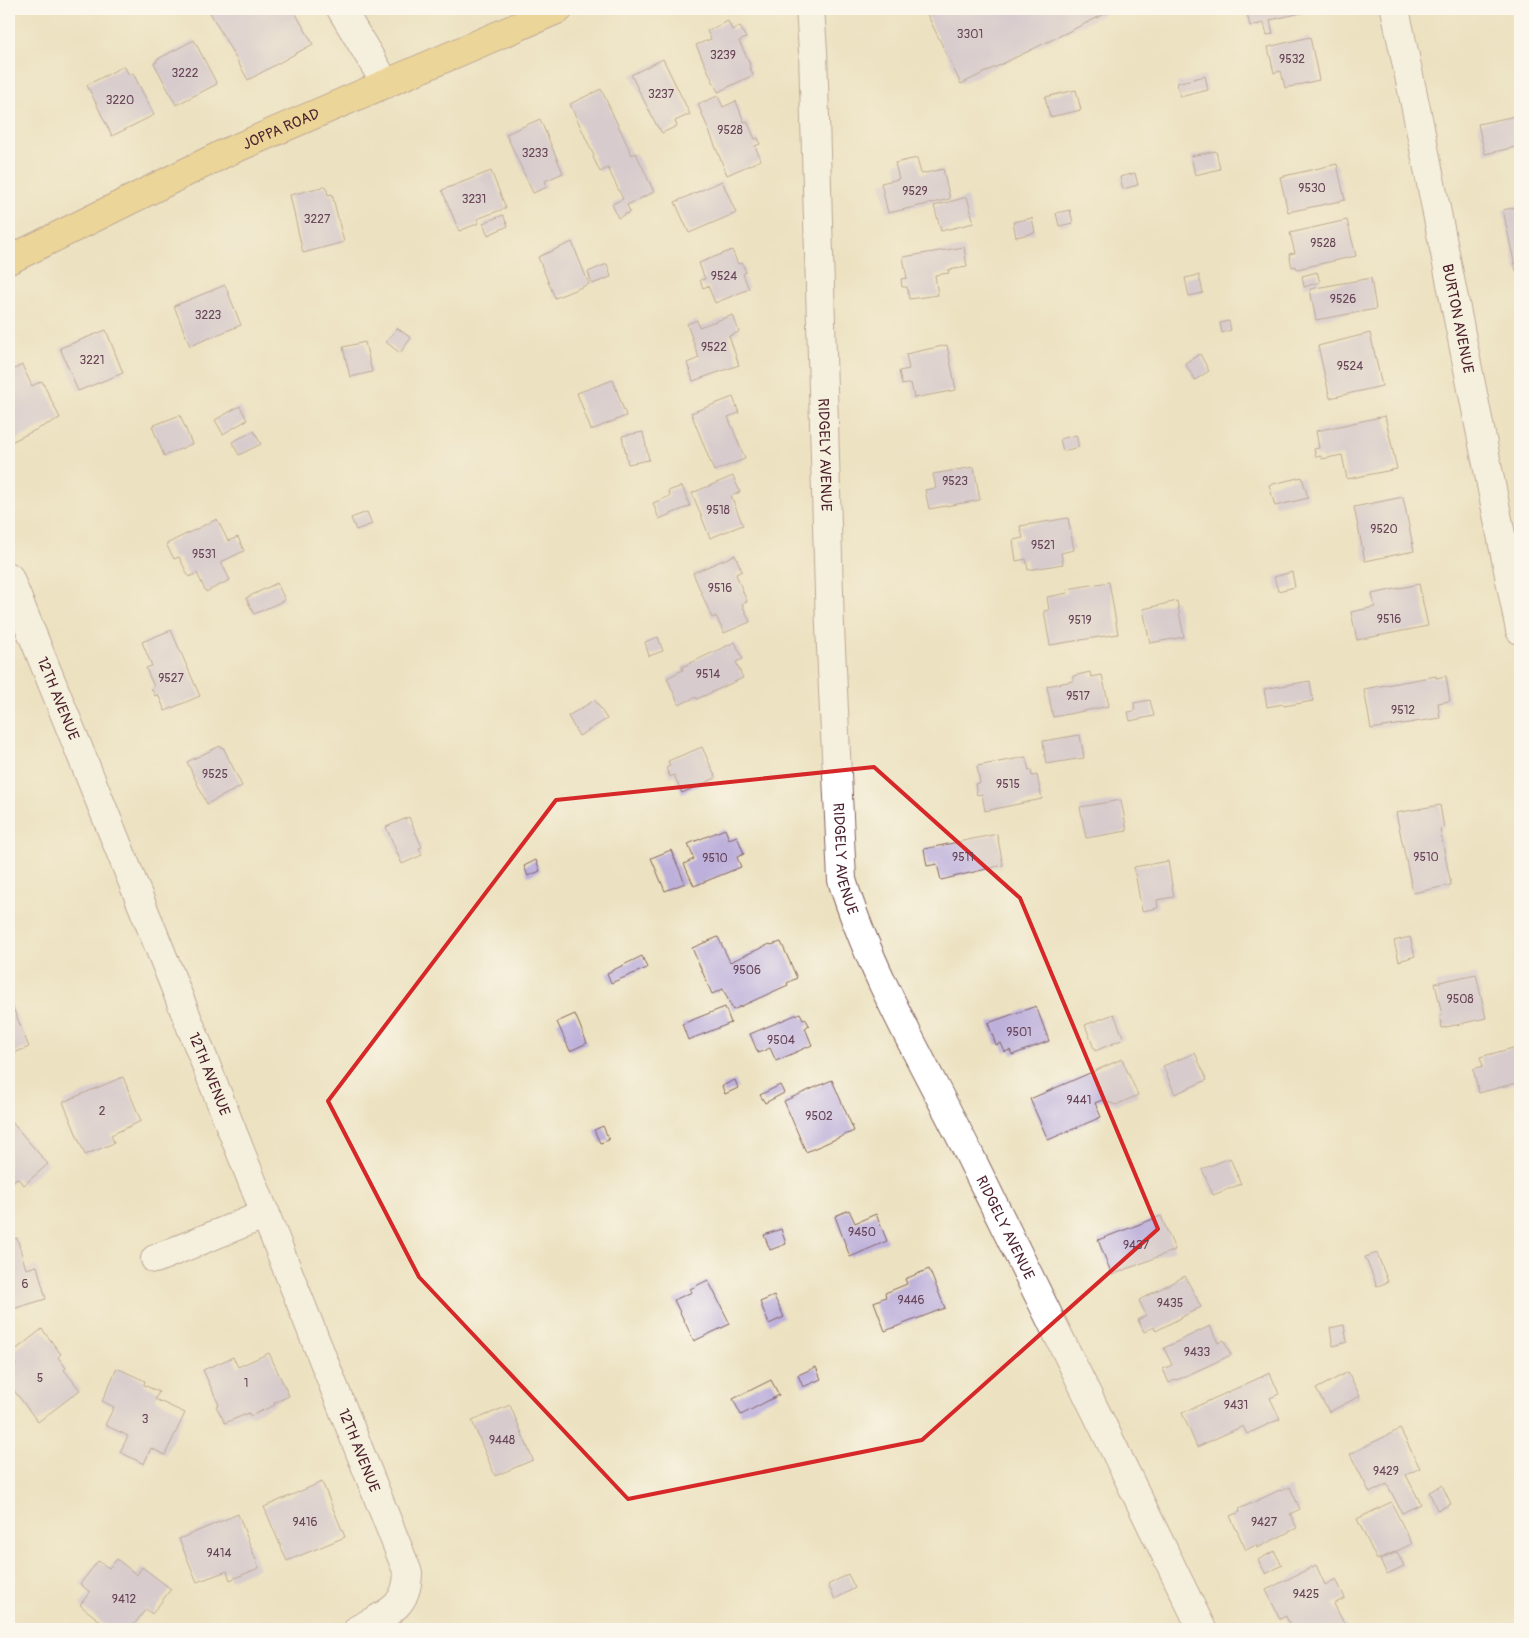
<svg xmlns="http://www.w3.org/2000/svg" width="1529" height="1638" viewBox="0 0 1529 1638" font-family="Pangolin,sans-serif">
<rect width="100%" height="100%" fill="#fbf7ec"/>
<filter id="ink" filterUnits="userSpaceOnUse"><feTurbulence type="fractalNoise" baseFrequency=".02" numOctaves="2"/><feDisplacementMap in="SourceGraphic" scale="10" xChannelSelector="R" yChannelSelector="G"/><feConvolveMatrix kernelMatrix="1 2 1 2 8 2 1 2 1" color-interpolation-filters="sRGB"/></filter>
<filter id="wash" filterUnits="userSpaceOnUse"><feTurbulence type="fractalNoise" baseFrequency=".0096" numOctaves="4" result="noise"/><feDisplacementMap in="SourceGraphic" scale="20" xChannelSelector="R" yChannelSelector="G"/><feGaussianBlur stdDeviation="1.12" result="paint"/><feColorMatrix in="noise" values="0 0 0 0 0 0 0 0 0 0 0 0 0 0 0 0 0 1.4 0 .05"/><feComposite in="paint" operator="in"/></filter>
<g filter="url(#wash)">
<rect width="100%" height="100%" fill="#ece2c1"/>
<g id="blocks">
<g fill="#bdb0db">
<path d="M208 9H293L313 44 248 80Z"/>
<path d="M933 9H1113V10L961 84 926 12Z"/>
<path d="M1246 9H1306V12L1270 20 1273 34 1267 35 1264 23 1250 26Z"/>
<path d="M728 21 732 30 740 26 746 38 739 41 750 64 749 65 753 75 718 92 696 45 711 39 707 31Z"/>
<path d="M1310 37 1319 80 1285 88 1281 71 1274 73 1268 47Z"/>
<path d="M194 40 217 84 176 105 154 63 157 62 156 60Z"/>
<path d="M663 59 690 114 675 121 677 126 662 133 659 128H658L631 75Z"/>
<path d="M124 66 129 75 133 73 154 115 112 136 87 85Z"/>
<path d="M1205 76 1208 90 1180 97 1177 83Z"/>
<path d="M601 89 632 155 636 153 654 192 627 205 630 212 618 218 612 204 623 199 608 168 600 172 593 157 594 156 570 104Z"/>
<path d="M1076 90 1081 110 1050 117 1045 97Z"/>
<path d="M718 96 723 107 736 101 744 122 747 121 755 139 758 138 760 144 755 146 761 160 727 175 698 104Z"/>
<path d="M1520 115V146L1485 154 1478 124Z"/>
<path d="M540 119 563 173 545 181 547 187 533 193 506 134Z"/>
<path d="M1216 151 1220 169 1195 175 1191 156Z"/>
<path d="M917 158 921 174 943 169 950 199 888 213 881 183 899 179 895 163Z"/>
<path d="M1337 164 1345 200 1288 212 1280 177Z"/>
<path d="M491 171 506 208 477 219 479 223 459 231 442 190Z"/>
<path d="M1135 173 1138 185 1123 189 1120 177Z"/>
<path d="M722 181 736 213 689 233 675 202Z"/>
<path d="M326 186 328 195 332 194 344 242 303 253 290 195Z"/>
<path d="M967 197 974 223 941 231 934 206Z"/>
<path d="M1520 206V270L1516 271 1503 210Z"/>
<path d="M1070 210 1073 223 1059 226 1056 213Z"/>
<path d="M503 215 508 226 488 235 483 223Z"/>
<path d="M1032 218 1035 233 1016 237 1013 222Z"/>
<path d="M1347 220 1356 256 1297 269 1296 266 1292 267 1289 254 1295 253 1290 233Z"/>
<path d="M572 242 589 284 555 298 538 257Z"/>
<path d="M964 247 967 267 948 270 949 273 935 275 938 295 909 299 907 287H902L901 279 907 278 903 257Z"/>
<path d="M732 250 738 264 742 263 746 272 743 274 749 289 715 303 708 286 703 288 700 280 705 279 699 263Z"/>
<path d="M607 264 611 277 592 284 588 272Z"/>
<path d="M1317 272 1320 282 1304 287 1302 276Z"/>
<path d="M1199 275 1203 293 1189 296 1185 278Z"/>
<path d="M1371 278 1376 309 1316 320 1310 289Z"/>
<path d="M225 285 241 325 190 346 174 306Z"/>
<path d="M733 315 739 332 729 336 739 365 693 381 687 363 699 358 687 324 697 320 699 327Z"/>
<path d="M1229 321 1231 330 1222 333 1220 323Z"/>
<path d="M397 328 411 338 400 353 386 342Z"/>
<path d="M106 330 123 373 78 391 60 348Z"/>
<path d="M1370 333 1382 386 1330 398 1318 346Z"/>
<path d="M365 342 372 372 350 377 343 347Z"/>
<path d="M947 345 956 390 914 398 911 383 902 385 899 371 909 369 906 354Z"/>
<path d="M1200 354 1209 371 1195 380 1185 363Z"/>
<path d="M22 365 32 386 42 381 60 418 9 443V372Z"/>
<path d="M613 380 626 416 591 430 577 393Z"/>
<path d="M733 397 739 413 728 417 745 459 714 471 691 413Z"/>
<path d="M240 406 247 420 223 434 215 420Z"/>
<path d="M180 415 192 444 164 456 152 426Z"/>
<path d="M1385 416 1397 469 1347 479 1342 455 1322 459 1321 456 1316 457 1314 449 1319 448 1316 431Z"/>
<path d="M254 431 261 444 239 455 232 442Z"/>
<path d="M643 432 649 460 628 464 622 436Z"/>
<path d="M1076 435 1079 447 1063 451 1060 439Z"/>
<path d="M974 467 980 500 929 509 925 490 936 488 933 474Z"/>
<path d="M733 476 740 492 731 496 743 525 710 538 692 493Z"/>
<path d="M1302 477 1308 498 1275 506 1269 485Z"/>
<path d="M682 486 690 506 659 519 653 503 670 496 668 491Z"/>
<path d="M1403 497 1414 551 1365 561 1354 507Z"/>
<path d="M367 512 372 524 356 530 351 518Z"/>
<path d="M1068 518 1074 550 1061 553 1063 564 1028 570 1026 559 1016 561 1013 540 1023 538 1020 526Z"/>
<path d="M217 519 228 541 238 537 244 551 221 562 230 580 206 592 197 573 189 577 179 557 174 559 166 544Z"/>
<path d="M735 555 742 571 736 574 747 602 742 604 750 622 724 633 716 616 712 618 693 573Z"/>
<path d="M1292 572 1295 587 1278 591 1274 577Z"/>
<path d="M1109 582 1118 634 1050 645 1044 611 1049 610 1047 597 1068 593 1067 589Z"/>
<path d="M277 583 285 600 254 614 246 598Z"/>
<path d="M1419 584 1428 626 1357 640 1351 612 1375 607 1372 594Z"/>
<path d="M1177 601 1184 637 1150 643 1143 609Z"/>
<path d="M171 630 200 696 165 711 158 694 155 696 151 688 154 687 146 668 152 666 142 642Z"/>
<path d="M658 637 663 651 649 656 645 642Z"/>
<path d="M735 642 743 659 736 662 743 678 697 699 696 697 679 705 667 678 683 670 682 667Z"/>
<path d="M1090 672 1091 677 1102 675 1109 706 1053 717 1047 686 1073 681V676Z"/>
<path d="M1436 676V678L1446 676 1450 701 1438 703 1440 718 1371 729 1364 689Z"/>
<path d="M1310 681 1313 701 1284 706 1283 704 1267 707 1264 689Z"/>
<path d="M595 700 607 719 579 736 568 716Z"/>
<path d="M1150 700 1154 716 1130 721 1128 712 1135 711 1134 703Z"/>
<path d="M1080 735 1084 758 1046 764 1043 741Z"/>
<path d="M220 746 221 748 223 747 242 786 207 804 187 762Z"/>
<path d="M702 747 716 778 682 793 674 775 670 777 666 768 670 766 668 761Z"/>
<path d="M1026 757 1029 771 1031 770 1032 776 1037 775 1042 799 985 811 982 794 977 795 975 784 980 783 977 766Z"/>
<path d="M1121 800 1127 831 1086 838 1080 807Z"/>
<path d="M1440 805 1444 828 1440 829 1451 885 1413 893 1396 813Z"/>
<path d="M409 817 422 847 419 848 422 855 402 864 386 827Z"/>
<path d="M725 829 729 839 737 836 744 854 737 857 741 867 694 886 684 864 694 859 688 844Z"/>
<path d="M997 834 1003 865 941 880 937 864 927 866 924 849Z"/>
<path d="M671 850 685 883 665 891 651 858Z"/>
<path d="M536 860 540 871 528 876 524 866Z"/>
<path d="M1168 861 1174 897 1157 900 1158 908 1142 911 1134 867Z"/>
<path d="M718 937 730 962 770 944 771 945 781 942 797 978 787 983 788 985 733 1010 723 989 712 994 692 948Z"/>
<path d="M1410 937 1415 956 1399 961 1394 941Z"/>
<path d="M642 956 647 968 611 983 607 973Z"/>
<path d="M1476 974 1486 1018 1442 1028 1440 1016 1442 1015 1435 983Z"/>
<path d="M9 998 29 1047 9 1055Z"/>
<path d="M1036 1006 1049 1041 1012 1055 1010 1050 1005 1052 1001 1043 996 1045 988 1023Z"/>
<path d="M725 1007 731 1023 688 1040 682 1024Z"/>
<path d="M800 1013 803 1019 805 1018 809 1025 805 1028 812 1045 776 1061 770 1048 758 1053 750 1034Z"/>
<path d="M575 1014 587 1043 570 1051 557 1022Z"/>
<path d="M1114 1014 1124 1039 1095 1051 1085 1025Z"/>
<path d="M1520 1046V1082L1479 1093 1473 1069 1483 1066 1480 1057Z"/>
<path d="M1195 1053 1207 1080 1175 1094 1163 1066Z"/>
<path d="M1122 1059 1138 1095 1116 1105 1102 1100 1095 1103 1101 1117 1048 1140 1030 1099Z"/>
<path d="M123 1077 141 1121 111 1135 114 1143 85 1155 63 1102Z"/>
<path d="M735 1080 738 1088 725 1094 722 1086Z"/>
<path d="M832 1080 854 1131 806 1152 784 1101Z"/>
<path d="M780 1085 784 1093 765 1103 760 1095Z"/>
<path d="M9 1119 48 1164 24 1185 17 1178 9 1185Z"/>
<path d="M603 1126 609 1140 600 1143 594 1130Z"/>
<path d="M1230 1158 1241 1184 1213 1195 1202 1169Z"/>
<path d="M849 1210 855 1223 876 1214 887 1241 850 1257 835 1216Z"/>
<path d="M1161 1216 1175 1250 1112 1275 1098 1240Z"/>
<path d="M781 1229 786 1244 770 1250 764 1235Z"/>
<path d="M17 1238 26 1269 37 1266 46 1299 9 1310V1240Z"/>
<path d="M1377 1253 1388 1282 1377 1286 1365 1257Z"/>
<path d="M929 1269 945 1308 885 1331 874 1302 886 1297 885 1293 907 1284 905 1279Z"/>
<path d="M1185 1276 1201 1307 1156 1331 1154 1327 1144 1332 1138 1320 1146 1315 1139 1300Z"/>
<path d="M708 1280 730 1324 694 1341 674 1300 692 1292 690 1289Z"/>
<path d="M774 1296 784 1317 769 1324 760 1302Z"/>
<path d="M1344 1325 1347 1342 1333 1346 1330 1328Z"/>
<path d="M1210 1326 1218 1343 1224 1340 1231 1355 1177 1380V1379L1169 1383 1163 1369 1172 1365 1164 1348Z"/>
<path d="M42 1329 61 1354 58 1357 66 1368 64 1370 80 1390 38 1422 9 1384V1371L16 1365 9 1355Z"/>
<path d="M269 1353 289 1396 274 1403 275 1405 250 1416 249 1413 225 1423 216 1406 219 1405 203 1370 233 1357 238 1367Z"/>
<path d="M816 1367 821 1379 803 1387 798 1375Z"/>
<path d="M117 1368 145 1381 144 1385 159 1392 155 1399 185 1413 165 1455 151 1448 144 1464 120 1452 128 1436 105 1425 114 1407 102 1401Z"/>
<path d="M1348 1372 1360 1396 1329 1412 1316 1389Z"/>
<path d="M1270 1373 1279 1394 1270 1398 1280 1419 1247 1434 1243 1426 1197 1447 1182 1413Z"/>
<path d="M771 1380 779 1395 741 1415 733 1399Z"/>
<path d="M510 1405 533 1460 495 1476 472 1421Z"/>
<path d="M1400 1429 1420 1468 1406 1475 1421 1504 1402 1513 1387 1484 1370 1493 1350 1454Z"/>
<path d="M322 1482 345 1537 287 1561 264 1507Z"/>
<path d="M1442 1485 1451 1504 1437 1510 1429 1492Z"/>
<path d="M1290 1487 1300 1509 1290 1514 1297 1528 1257 1548 1256 1545 1246 1550 1230 1516 1240 1512 1239 1509 1280 1490 1281 1491Z"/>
<path d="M1391 1502 1412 1544 1377 1560 1357 1519Z"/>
<path d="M238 1514 259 1568 230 1580 227 1571 197 1582 179 1539Z"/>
<path d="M1274 1551 1282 1565 1266 1574 1258 1560Z"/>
<path d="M1397 1552 1404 1566 1387 1574 1380 1560Z"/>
<path d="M117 1559 137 1575 142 1567 171 1589 152 1614 146 1609 131 1628 129 1626 126 1629H110L80 1605 90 1592 80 1584 98 1561 109 1568Z"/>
<path d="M1316 1565 1325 1585 1336 1579 1345 1598 1334 1604 1347 1629H1291L1286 1616 1280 1619 1266 1590Z"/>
<path d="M848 1574 855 1588 835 1599 828 1585Z"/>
<path d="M1517 1624 1518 1629H1492V1628Z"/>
</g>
</g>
</g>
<g filter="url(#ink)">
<use href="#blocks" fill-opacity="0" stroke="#836360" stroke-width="1"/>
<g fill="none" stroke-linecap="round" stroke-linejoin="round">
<g stroke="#836360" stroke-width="30">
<g id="minor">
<path d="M341 9 386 84"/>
<path id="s1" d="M810 9 813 51 830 627 842 880C871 975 926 1067 970 1156 1048 1314 1125 1471 1202 1629"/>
<path id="s2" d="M1395 9 1420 128 1520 630"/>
<path id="s3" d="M9 577 163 957 408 1573C407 1609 385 1614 358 1629"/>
<path d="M155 1259 266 1214"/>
</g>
</g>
<g stroke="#836360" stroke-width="30">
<g id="primary">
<path id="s4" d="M9 260 225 153 559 9"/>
</g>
</g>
<use href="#minor" stroke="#fff" stroke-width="28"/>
<use href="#primary" stroke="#ebc669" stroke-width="28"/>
</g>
</g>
<path d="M0 0H1529V1638H0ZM874 767 1020 898 1158 1229 922 1440 628 1499 419 1277 328 1101 556 800Z" fill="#ece2c1" fill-opacity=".55" fill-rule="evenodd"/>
<path fill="none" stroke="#d62828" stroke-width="4" stroke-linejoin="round" d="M874 767 1020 898 1158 1229 922 1440 628 1499 419 1277 328 1101 556 800Z"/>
<g text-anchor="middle" stroke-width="4.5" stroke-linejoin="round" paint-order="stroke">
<g font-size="12" fill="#674357">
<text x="970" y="38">3301</text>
<text x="723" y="59">3239</text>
<text x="1292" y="63">9532</text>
<text x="185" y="77">3222</text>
<text x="661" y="98">3237</text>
<text x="120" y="104">3220</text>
<text x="730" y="134">9528</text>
<text x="535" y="157">3233</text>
<text x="1312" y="192">9530</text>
<text x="915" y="195">9529</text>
<text x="474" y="203">3231</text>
<text x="317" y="223">3227</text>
<text x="1323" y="247">9528</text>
<text x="724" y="280">9524</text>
<text x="1343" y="303">9526</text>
<text x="208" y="319">3223</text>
<text x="714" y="351">9522</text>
<text x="92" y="364">3221</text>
<text x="1350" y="370">9524</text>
<text x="955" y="485">9523</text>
<text x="718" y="514">9518</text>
<text x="1384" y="533">9520</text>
<text x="1043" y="549">9521</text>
<text x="204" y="558">9531</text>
<text x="720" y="592">9516</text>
<text x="1389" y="623">9516</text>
<text x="1080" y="624">9519</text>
<text x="708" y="678">9514</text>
<text x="171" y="682">9527</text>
<text x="1078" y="700">9517</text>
<text x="1403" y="714">9512</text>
<text x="215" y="778">9525</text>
<text x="1008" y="788">9515</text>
<text x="963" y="861">9511</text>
<text x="1426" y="861">9510</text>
<text x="715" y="862">9510</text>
<text x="747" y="974">9506</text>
<text x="1460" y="1003">9508</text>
<text x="1019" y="1036">9501</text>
<text x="781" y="1044">9504</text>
<text x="1079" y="1104">9441</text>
<text x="102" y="1115">2</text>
<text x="819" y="1120">9502</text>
<text x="862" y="1236">9450</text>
<text x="1136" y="1249">9437</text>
<text x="25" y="1288">6</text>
<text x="911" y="1304">9446</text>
<text x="1170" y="1307">9435</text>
<text x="1197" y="1356">9433</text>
<text x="40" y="1382">5</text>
<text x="246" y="1387">1</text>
<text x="1236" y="1409">9431</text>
<text x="145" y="1423">3</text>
<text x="502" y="1444">9448</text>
<text x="1386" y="1475">9429</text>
<text x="305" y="1526">9416</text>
<text x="1264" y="1526">9427</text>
<text x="219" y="1557">9414</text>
<text x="1306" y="1598">9425</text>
<text x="124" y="1603">9412</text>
</g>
<g font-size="15" fill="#4a1f2b" stroke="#fbf7ec">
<text dy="5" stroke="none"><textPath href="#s4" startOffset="302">JOPPA ROAD</textPath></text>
<text dy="5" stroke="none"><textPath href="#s2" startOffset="316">BURTON AVENUE</textPath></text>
<text dy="5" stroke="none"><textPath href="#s1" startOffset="446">RIDGELY AVENUE</textPath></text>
<text dy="5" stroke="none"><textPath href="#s3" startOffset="131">12TH AVENUE</textPath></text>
<text dy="5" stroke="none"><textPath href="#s1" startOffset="851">RIDGELY AVENUE</textPath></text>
<text dy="5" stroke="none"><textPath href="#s3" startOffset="536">12TH AVENUE</textPath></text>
<text dy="5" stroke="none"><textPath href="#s1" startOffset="1256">RIDGELY AVENUE</textPath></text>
<text dy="5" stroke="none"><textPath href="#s3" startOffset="941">12TH AVENUE</textPath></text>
</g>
</g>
<rect width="1529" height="1638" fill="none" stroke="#fbf7ec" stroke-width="30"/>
</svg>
